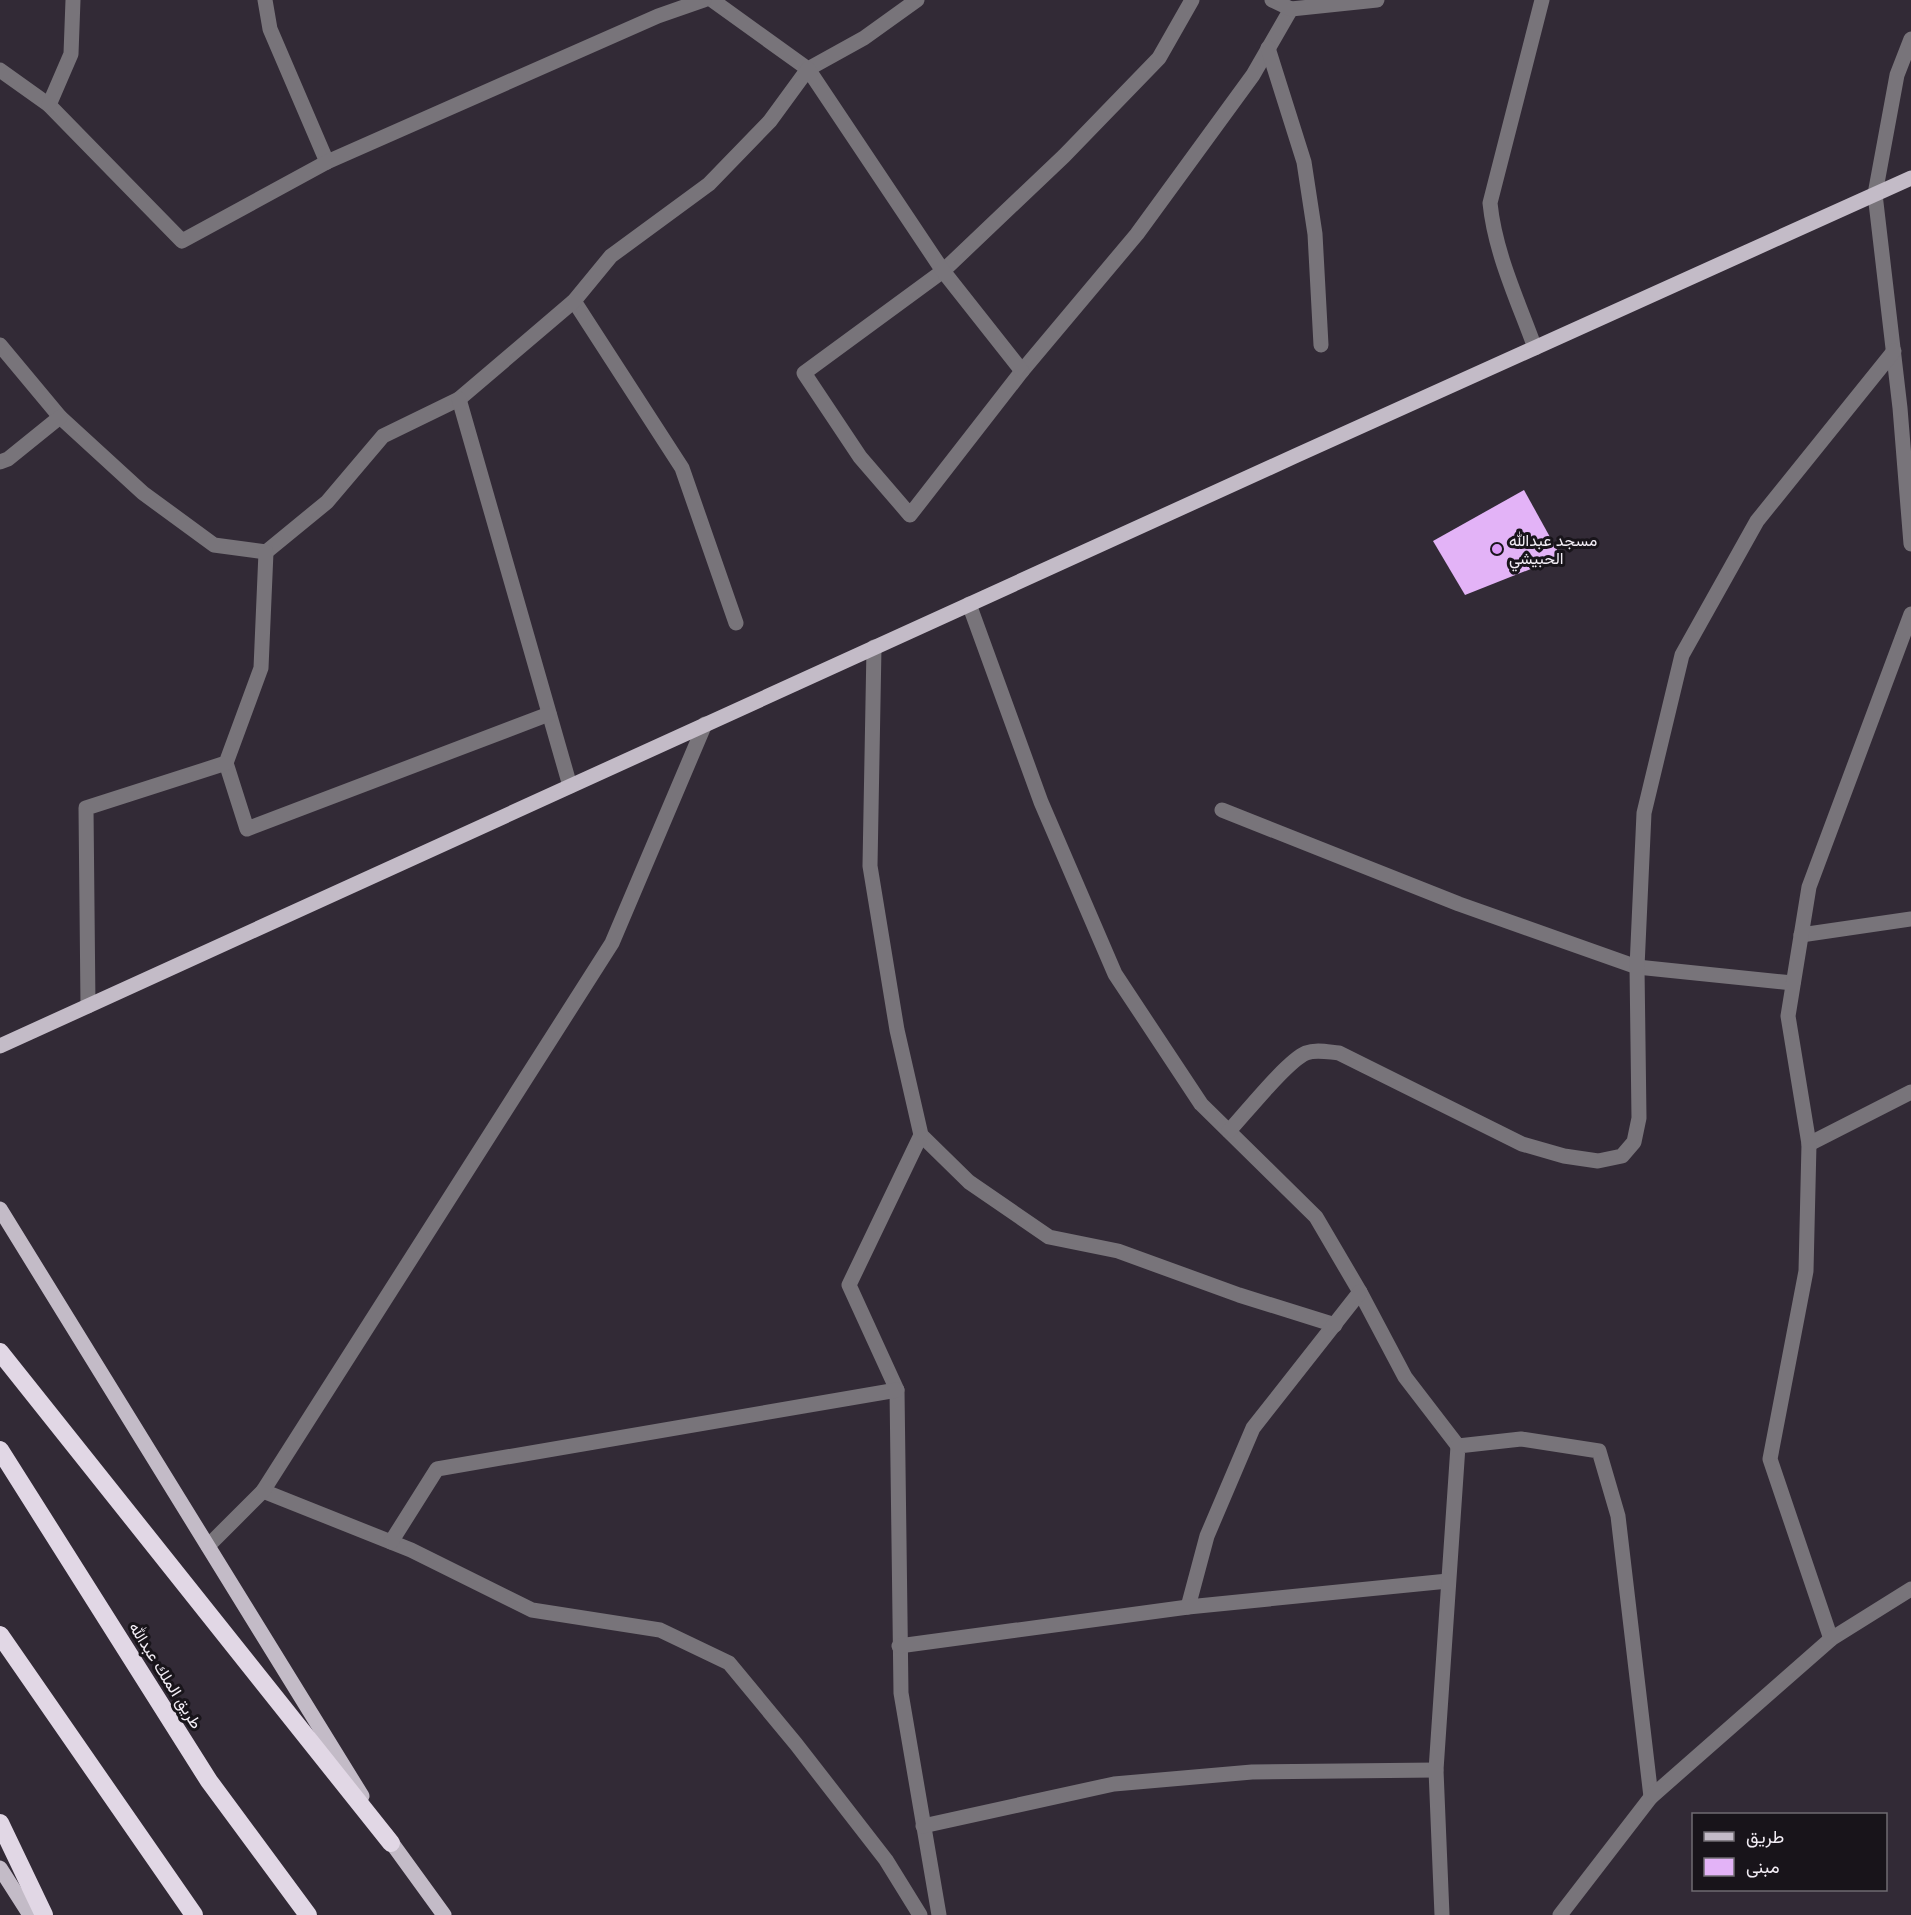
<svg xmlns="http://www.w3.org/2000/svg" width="1911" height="1915" viewBox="0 0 1911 1915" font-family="Poppins,Vazirmatn,sans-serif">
<rect width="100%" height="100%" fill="#322a36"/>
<path fill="#e3b3f7" d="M1524 490 1561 557 1465 595 1433 541Z"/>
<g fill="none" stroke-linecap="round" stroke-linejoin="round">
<g stroke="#78747a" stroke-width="15">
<path d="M265 0 270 29 327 162"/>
<path d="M712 0 808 69 864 38 917 0"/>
<path d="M1192 0 1159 58 1064 156 943 271 804 373 860 457 910 515 1022 371 1137 234 1253 75 1291 9"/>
<path d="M1272 0 1291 9 1377 0"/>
<path d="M1911 39 1897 75 1875 194 1900 408 1911 544"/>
<path d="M1268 48 1304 162 1315 234 1321 345"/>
<path d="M0 70 49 105 182 241 327 162 658 16 704 0"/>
<path d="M49 105 71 54 73 0"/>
<path d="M574 301 682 468 736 623"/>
<path d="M0 345 60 417 143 493 214 545 266 552 327 502 383 436 459 399 574 301 611 256 709 184 770 121 808 69 943 271 1022 371"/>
<path d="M1535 348C1518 301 1495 253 1490 203L1542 0"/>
<path d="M459 399 570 786"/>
<path d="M0 462 8 459 60 417"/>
<path d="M969 604 1041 802 1115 974 1201 1104 1316 1217 1360 1292 1405 1377 1458 1446"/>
<path d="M874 647 870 866 897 1030 921 1135 969 1182 1049 1237 1118 1251 1239 1295 1335 1325"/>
<path d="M226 763 247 829 549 714"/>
<path d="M1222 810 1459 904 1637 967 1793 983"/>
<path d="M1801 935 1911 919"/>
<path d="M88 1006 86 808 226 763 261 668 266 552"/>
<path d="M1229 1131C1245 1114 1287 1061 1306 1053 1316 1049 1328 1052 1339 1053L1522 1144 1564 1156 1598 1161 1622 1156 1634 1142 1639 1118 1637 967 1644 813 1682 655 1757 521 1894 351"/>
<path d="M921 1135 849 1285 897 1390 901 1693 939 1915"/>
<path d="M1809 1144 1911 1092"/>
<path d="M263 1491 411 1550 532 1610 660 1630 729 1663 796 1744 886 1860 920 1915"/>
<path d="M391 1542 437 1469 897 1390"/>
<path d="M208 1546 263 1491 612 943 705 724"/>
<path d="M1188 1607 1207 1536 1253 1428 1360 1292"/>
<path d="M1831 1639 1770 1459 1806 1271 1809 1144 1788 1016 1809 887 1911 614"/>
<path d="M899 1646 1188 1607 1448 1581"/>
<path d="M923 1826 1114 1784 1252 1772 1436 1770"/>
<path d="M1442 1915 1436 1770 1458 1446 1521 1439 1599 1451 1618 1516 1651 1797"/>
<path d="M1560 1915 1651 1797 1831 1639 1911 1589"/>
</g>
<g stroke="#c3bbc7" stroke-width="15">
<path d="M0 1046 1295 456 1911 178"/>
<path d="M0 1209 362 1796"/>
<path d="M386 1835 444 1915"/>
<path d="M0 1868 30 1915"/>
</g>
<g stroke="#e1d7e5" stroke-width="18">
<path d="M0 1352 391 1843"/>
<path d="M0 1450 209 1781 308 1915"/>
<path d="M0 1635 194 1915"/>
<path d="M0 1823 44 1915"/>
</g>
</g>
<circle fill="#db99f6" stroke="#18141a" stroke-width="2" cx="1497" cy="549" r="6"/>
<g text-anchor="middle" stroke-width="6" stroke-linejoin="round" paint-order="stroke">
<g font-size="16" fill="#f2edf5" stroke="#18141a" text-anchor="start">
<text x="1509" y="546">مسجد عبدالله<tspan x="1509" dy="18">الحبيشي</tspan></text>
</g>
<g font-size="16" fill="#f2edf5" stroke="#18141a">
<text transform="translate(166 1675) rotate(58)" y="6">طريق الملك عبدالله</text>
</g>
</g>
<rect x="1692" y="1813" width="195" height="78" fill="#18141a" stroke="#6f6b72" stroke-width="1.5"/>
<rect x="1704" y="1832" width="30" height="9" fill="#c3bbc7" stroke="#6f6b72" stroke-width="1.5"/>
<text x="1746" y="1843" font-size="18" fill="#f2edf5">طريق</text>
<rect x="1704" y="1858" width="30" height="18" fill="#e3b3f7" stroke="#6f6b72" stroke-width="1.5"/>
<text x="1746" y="1873" font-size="18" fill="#f2edf5">مبنى</text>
</svg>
